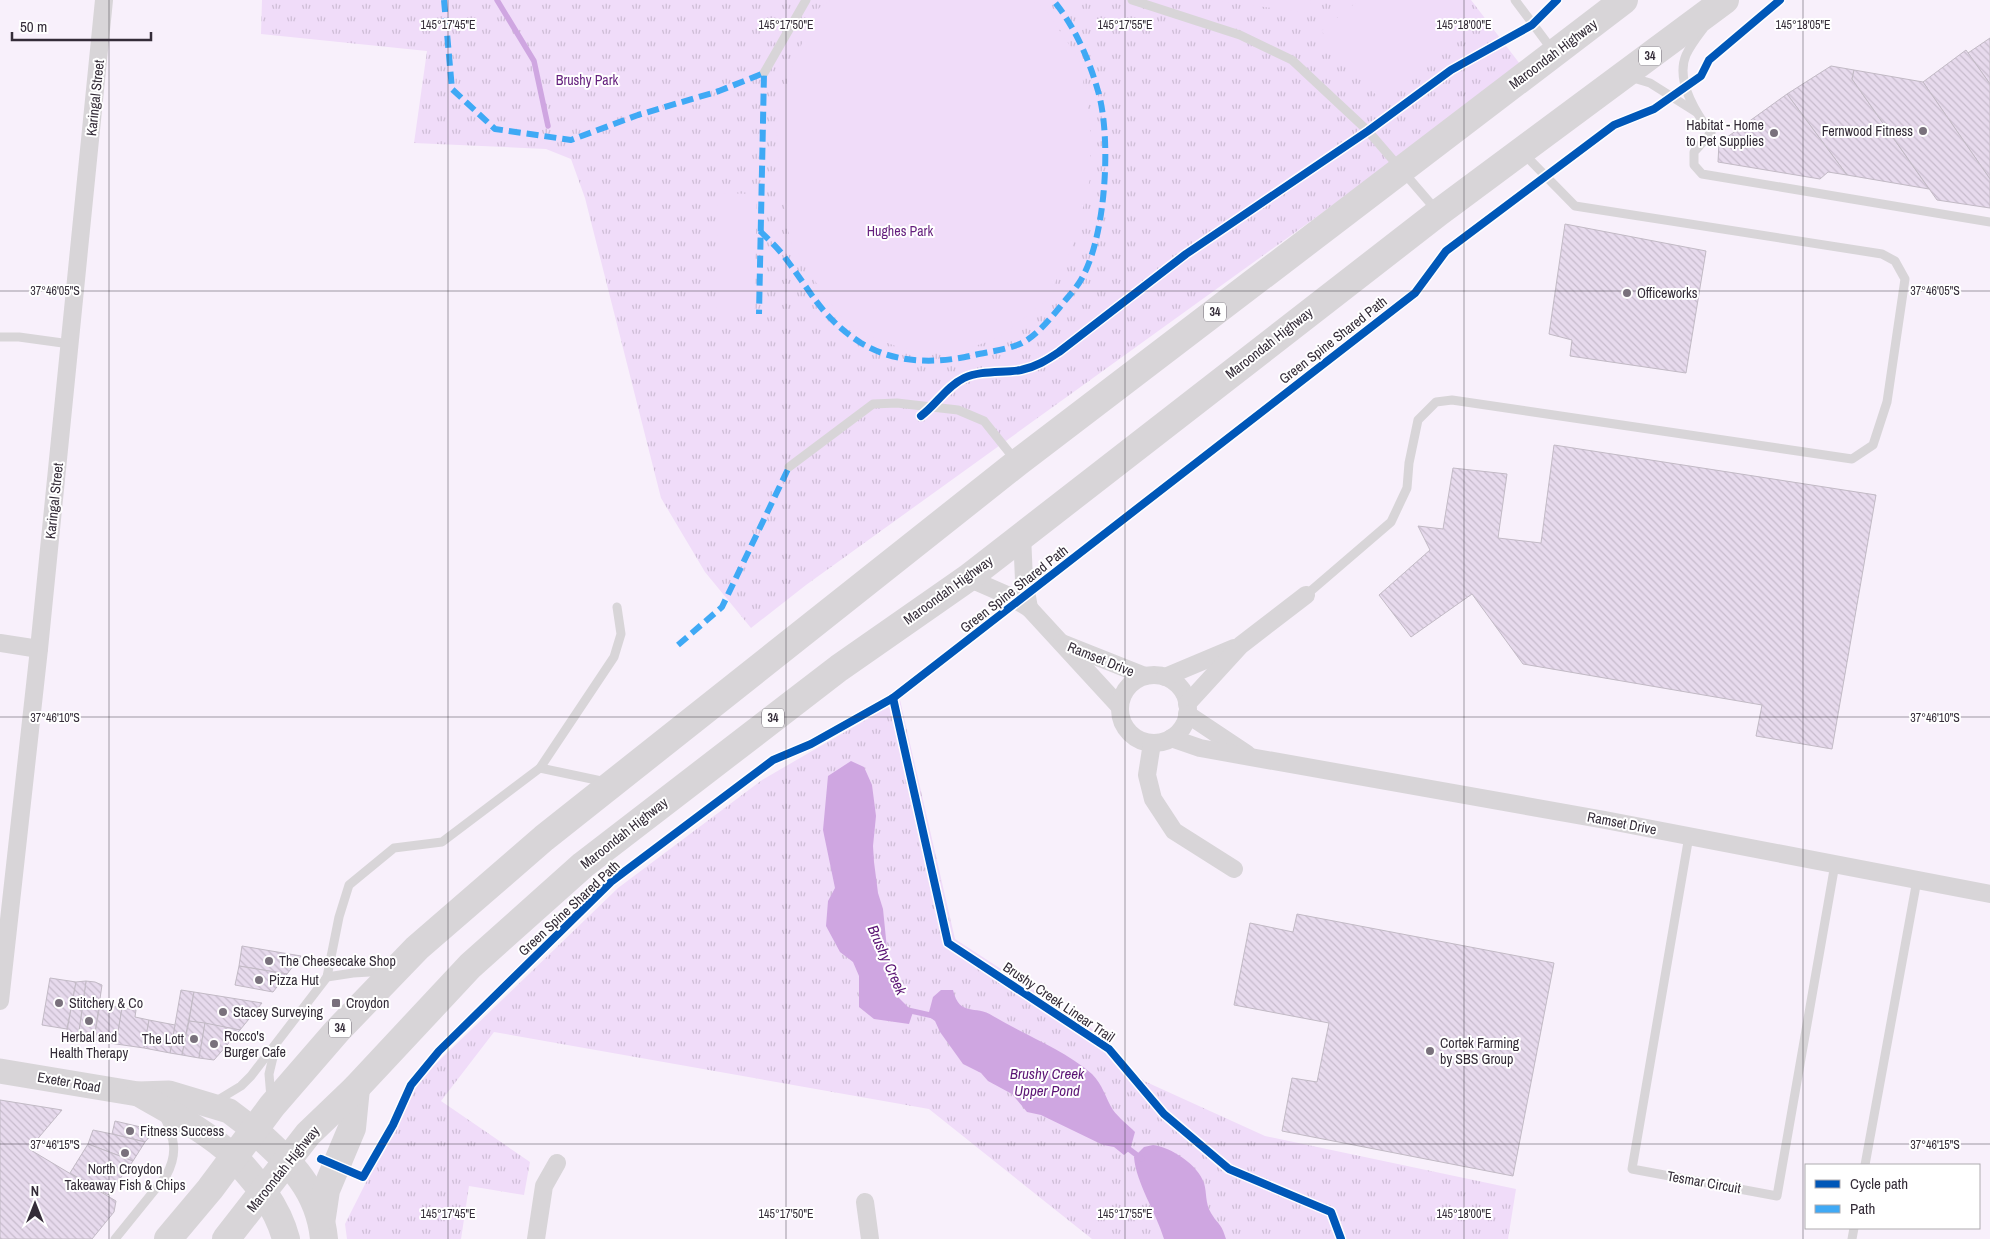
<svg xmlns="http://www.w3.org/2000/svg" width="1990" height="1239" viewBox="0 0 1990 1239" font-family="'Archivo Narrow',sans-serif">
<defs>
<pattern id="park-tufts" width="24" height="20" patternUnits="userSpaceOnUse" patternTransform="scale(1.25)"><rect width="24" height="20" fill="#f0dcf9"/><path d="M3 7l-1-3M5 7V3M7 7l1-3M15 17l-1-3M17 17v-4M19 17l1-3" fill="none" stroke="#cebdd6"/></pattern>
<pattern id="building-back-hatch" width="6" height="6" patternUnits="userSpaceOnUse" patternTransform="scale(1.25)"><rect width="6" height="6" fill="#e7daed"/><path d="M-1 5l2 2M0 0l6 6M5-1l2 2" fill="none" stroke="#c7bbcc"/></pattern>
</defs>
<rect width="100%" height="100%" fill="#f8f0fb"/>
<g fill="url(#park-tufts)">
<path d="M262 0H1471L1523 68 806 585 751 628 705 572 661 498 585 198 571 159 546 149 414 143 427 51 261 34Z"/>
<path d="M900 700 955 939 1090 1027 1144 1081 1265 1136 1516 1189 1508 1239H1092L929 1109 494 1032 441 1101 530 1162 524 1195 469 1186 461 1239H347L345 1224 416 1083 618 888 762 780Z"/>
</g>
<g fill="#f0dcf9">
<path d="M831 0H1031L1044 8 1079 59 1090 120V179L1075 240 1047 300 1000 337 964 350 934 352 901 348 869 336 843 319 825 297 790 240 780 179 776 121 796 56 819 8Z"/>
<path d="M1210 0H1311L1310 13Z"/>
<path d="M1359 0H1450L1472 26 1382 102 1321 31Z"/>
<path d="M718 193 757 194 754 310H716Z"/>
</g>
<g fill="#cfa6e1">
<path d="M851 761 864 767 872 785 876 816 873 846 874 862 878 893 883 909 888 959 892 972 890 978 900 982 897 996 913 1012 909 1024 874 1019 859 1007V976L853 962 840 952 826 926 828 901 835 888 823 830 828 776Z"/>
<path d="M941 990H953C960 1018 975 1004 993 1016 1026 1036 1063 1049 1092 1074 1103 1085 1105 1097 1113 1110 1119 1118 1128 1125 1135 1132L1130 1150 1124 1155 1114 1147 1103 1145 1041 1115 1027 1112 1012 1094 988 1081 981 1073 963 1064 940 1032 935 1021 928 1016 933 997Z"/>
<path d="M1153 1145C1171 1147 1198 1165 1204 1183 1207 1193 1205 1203 1211 1213 1218 1225 1221 1222 1226 1239H1164C1156 1212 1136 1183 1134 1157L1144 1147Z"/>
</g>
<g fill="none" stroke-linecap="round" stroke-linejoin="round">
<g stroke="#cfa6e1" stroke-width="5.5">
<path d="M497 0 534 61 548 126"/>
<path d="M907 1010 934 1016"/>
<path d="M1125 1146 1142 1159"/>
</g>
</g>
<g fill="url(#building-back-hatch)" stroke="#c2bac5">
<path d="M1990 38V84L1968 53Z"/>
<path d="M1966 50 1990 84V179L1923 82Z"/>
<path d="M1831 66 1854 70 1852 79 1929 189 1847 175 1787 94Z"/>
<path d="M1854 70 1923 82 1990 179V208L1937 200 1852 79Z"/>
<path d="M1787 94 1847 175 1828 172 1820 179 1718 162 1719 143Z"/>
<path d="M1565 224 1706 251 1686 373 1570 356 1572 340 1549 334Z"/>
<path d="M1554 445 1876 495 1832 749 1756 736 1762 705 1523 664 1472 594 1411 637 1379 595 1430 550 1418 526 1443 529 1453 468 1507 474 1498 538 1541 543Z"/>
<path d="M1297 914 1554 963 1513 1176 1282 1131 1292 1078 1317 1082 1329 1023 1234 1005 1250 923 1293 932Z"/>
<path d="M242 946 301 956 287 974 239 966Z"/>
<path d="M239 966 287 974 273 992 235 985Z"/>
<path d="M50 978 76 982 67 1029 42 1025Z"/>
<path d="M86 981 95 982 102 985 94 1040 78 1038Z"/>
<path d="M86 981 78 1038 66 1036 76 982Z"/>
<path d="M181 990 194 992 182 1055 170 1053Z"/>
<path d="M194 992 262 1003 240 1030 189 1021Z"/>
<path d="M100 1004 122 1008 116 1044 94 1040Z"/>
<path d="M122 1008 136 1010 135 1017 149 1020 144 1048 116 1044Z"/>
<path d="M149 1020 175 1025 170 1053 144 1048Z"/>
<path d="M189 1021 205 1023 199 1058 182 1055Z"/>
<path d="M205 1023 240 1030 214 1060 199 1058Z"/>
<path d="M0 1100 62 1110 29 1149 116 1201 114 1212 92 1239H0Z"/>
<path d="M115 1121 145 1128 151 1135 145 1142 112 1134Z"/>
<path d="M93 1130 112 1134 145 1142 133 1161 88 1144Z"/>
<path d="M88 1144 133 1161 108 1195 70 1173Z"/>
</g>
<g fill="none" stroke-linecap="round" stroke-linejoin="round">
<g stroke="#d8d5d8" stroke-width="9">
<path d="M1132 0 1240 35 1292 60 1368 131 1437 211"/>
<path d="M1515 0 1553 51"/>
<path d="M1703 29C1697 37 1690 46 1686 55 1675 81 1696 113 1711 133L1694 152V165L1702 174 1990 222"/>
<path d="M764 73 806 0"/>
<path d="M1630 77 1650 83 1696 112"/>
<path d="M0 337H19L70 344"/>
<path d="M789 467 873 404 897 403 958 410 984 421 1016 461"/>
<path d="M1306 595 1391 522 1407 488 1409 463 1418 420 1436 402 1452 400 1852 459 1873 445 1887 402 1905 279 1895 261 1882 254 1575 206 1523 153"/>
<path d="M540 768 606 782"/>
<path d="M1689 836 1632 1169 1777 1196 1835 864"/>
<path d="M327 977 339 917 349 885 394 848 442 842 540 768 614 657 621 634 617 607"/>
<path d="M271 1098 269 1074 275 1049"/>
<path d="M213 1103 241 1086 251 1076 327 977 353 973 387 971"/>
<path d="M1865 1165 1917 880"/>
<path d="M115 1239 166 1176C178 1154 175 1139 164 1116"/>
<path d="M1852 1239 1854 1228"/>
</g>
<g stroke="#d8d5d8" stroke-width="18">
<path d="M1022 535 1024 580 1029 608"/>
<path d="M968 578 1007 595 1029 608 1120 707"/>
<path d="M0 643 39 649"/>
<path d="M1062 643 1145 676"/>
<circle cx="1154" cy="709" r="34"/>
<path d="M1165 677 1234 648"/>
<path d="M1187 704 1241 645 1306 595"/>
<path d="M1187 714 1247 754"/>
<path d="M1171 738 1200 748 1605 820 1990 894"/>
<path d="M1152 743 1147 775 1153 799 1174 831 1234 869"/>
<path d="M0 1001 39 649 104 0"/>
<path d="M865 1202 870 1239"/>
<path d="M536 1239 544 1186 557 1163"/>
</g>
<g stroke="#d8d5d8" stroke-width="25">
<path d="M0 1071 138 1094 169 1093 229 1111 254 1130"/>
<path d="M138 1094C171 1113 205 1130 233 1156"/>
</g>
<g stroke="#d8d5d8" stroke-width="28">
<path d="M254 1130C289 1162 319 1188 324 1239"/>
<path d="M233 1156C256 1181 277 1205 286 1239"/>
<path d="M322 1217 326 1190 352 1128 356 1088"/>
</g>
<g stroke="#d8d5d8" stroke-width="28">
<path d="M168 1239 210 1189 272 1106 337 1031 417 948 544 838 1017 463 1624 0"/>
<path d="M226 1239 308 1134 356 1088 470 966 583 865 839 668 968 578 1438 213 1725 0"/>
</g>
<g stroke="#3fa9f5" stroke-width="6" stroke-dasharray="12 6" stroke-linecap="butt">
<path d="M444 0 452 89 495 129 571 140 638 115 719 91 764 73 759 314"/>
<path d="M760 231C769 240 779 249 786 259 812 293 822 318 861 343 894 363 933 364 970 356 986 352 1007 350 1022 343 1037 335 1049 320 1060 307 1066 299 1073 292 1079 283 1106 242 1112 138 1098 91 1089 59 1074 25 1053 0"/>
<path d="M678 645 722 607 789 467"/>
</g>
<g stroke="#fff" stroke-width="11">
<g id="cycleway">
<path d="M921 416C936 405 947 386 964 378 981 370 1003 373 1021 370 1036 367 1047 360 1059 352L1186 254 1368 131 1451 70 1532 25 1557 0"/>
<path d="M893 698 948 943 1109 1049 1164 1114 1229 1169 1331 1212 1341 1239"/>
<path d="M321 1159 363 1177 393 1125 411 1085 439 1051 612 881 773 760 811 744 893 698 1415 293 1446 251 1614 125 1654 109 1701 76 1709 60 1780 0"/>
</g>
</g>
<use href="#cycleway" stroke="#0057b8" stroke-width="8"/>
</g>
<path fill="none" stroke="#342c38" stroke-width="1" stroke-opacity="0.45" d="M109 0V1239M448 0V1239M786 0V1239M1125 0V1239M1464 0V1239M1803 0V1239M0 291H1990M0 717H1990M0 1144H1990"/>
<g fill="#79717c" stroke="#fff" stroke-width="2">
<circle cx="1923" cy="131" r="5"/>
<circle cx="1774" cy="133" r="5"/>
<circle cx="1627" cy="293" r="5"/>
<circle cx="269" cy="961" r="5"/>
<circle cx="259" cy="980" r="5"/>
<circle cx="59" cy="1003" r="5"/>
<rect x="331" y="998" width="10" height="10" rx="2.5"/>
<circle cx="223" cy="1012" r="5"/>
<circle cx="89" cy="1021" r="5"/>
<circle cx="194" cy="1039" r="5"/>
<circle cx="214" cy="1044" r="5"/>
<circle cx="1430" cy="1051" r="5"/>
<circle cx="130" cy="1131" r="5"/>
<circle cx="125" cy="1153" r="5"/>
</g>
<g text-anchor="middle" stroke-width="4" stroke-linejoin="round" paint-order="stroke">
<g fill="#fff" stroke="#716b74" stroke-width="1">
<rect x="1639" y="46.5" width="22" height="19" rx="4"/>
<rect x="1204" y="302.5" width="22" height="19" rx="4"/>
<rect x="762" y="708.5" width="22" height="19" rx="4"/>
<rect x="329" y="1018.5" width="22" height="19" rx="4"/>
</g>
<g font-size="12" font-weight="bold" fill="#342c38">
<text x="1650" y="60">34</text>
<text x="1215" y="316">34</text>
<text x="773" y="722">34</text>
<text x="340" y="1032">34</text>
</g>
<g font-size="14" fill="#342c38" stroke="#fff">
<text transform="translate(1553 54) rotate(-37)" y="5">Maroondah Highway</text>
<text transform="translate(95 98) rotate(-84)" y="5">Karingal Street</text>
<text transform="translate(1333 340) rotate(-38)" y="5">Green Spine Shared Path</text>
<text transform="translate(1269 343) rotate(-38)" y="5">Maroondah Highway</text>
<text transform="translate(54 501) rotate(-84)" y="5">Karingal Street</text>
<text transform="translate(1014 589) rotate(-38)" y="5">Green Spine Shared Path</text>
<text transform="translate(948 590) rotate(-36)" y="5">Maroondah Highway</text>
<text transform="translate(1101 659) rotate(22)" y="5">Ramset Drive</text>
<text transform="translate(1622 823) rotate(11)" y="5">Ramset Drive</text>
<text transform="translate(624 833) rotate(-38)" y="5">Maroondah Highway</text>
<text transform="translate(569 908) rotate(-43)" y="5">Green Spine Shared Path</text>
<text transform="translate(1059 1002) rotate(34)" y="5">Brushy Creek Linear Trail</text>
<text transform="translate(69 1082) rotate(10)" y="5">Exeter Road</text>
<text transform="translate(283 1169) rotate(-51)" y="5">Maroondah Highway</text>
<text transform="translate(1704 1182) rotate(10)" y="5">Tesmar Circuit</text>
</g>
<g font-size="14" fill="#641f7d" stroke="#fff">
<text x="587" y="85">Brushy Park</text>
<text x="900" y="236">Hughes Park</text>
</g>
<g font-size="14" fill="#342c38" stroke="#fff" text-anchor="start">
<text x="1764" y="130" text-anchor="end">Habitat - Home<tspan x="1764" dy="16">to Pet Supplies</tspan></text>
<text x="1913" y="136" text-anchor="end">Fernwood Fitness</text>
<text x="1637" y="298">Officeworks</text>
<text x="279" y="966">The Cheesecake Shop</text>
<text x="269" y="985">Pizza Hut</text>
<text x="69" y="1008">Stitchery &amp; Co</text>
<text x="346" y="1008">Croydon</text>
<text x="233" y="1017">Stacey Surveying</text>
<text x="224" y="1041">Rocco's<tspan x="224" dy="16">Burger Cafe</tspan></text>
<text x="89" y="1042" text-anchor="middle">Herbal and<tspan x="89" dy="16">Health Therapy</tspan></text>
<text x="184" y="1044" text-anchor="end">The Lott</text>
<text x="1440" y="1048">Cortek Farming<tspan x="1440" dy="16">by SBS Group</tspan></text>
<text x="140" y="1136">Fitness Success</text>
<text x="125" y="1174" text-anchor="middle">North Croydon<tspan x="125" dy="16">Takeaway Fish &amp; Chips</tspan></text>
</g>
<g font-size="15" font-style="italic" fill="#5c1575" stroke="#fff">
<text transform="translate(887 960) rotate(66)" y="5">Brushy Creek</text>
<text x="1047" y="1079">Brushy Creek<tspan x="1047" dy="17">Upper Pond</tspan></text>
</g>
</g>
<g font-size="12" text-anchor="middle" fill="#342c38" stroke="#fff" stroke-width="4" stroke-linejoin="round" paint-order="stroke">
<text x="448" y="29">145°17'45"E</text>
<text x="786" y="29">145°17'50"E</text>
<text x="1125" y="29">145°17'55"E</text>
<text x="1464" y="29">145°18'00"E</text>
<text x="1803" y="29">145°18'05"E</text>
<text x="55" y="295">37°46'05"S</text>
<text x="1935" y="295">37°46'05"S</text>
<text x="55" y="722">37°46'10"S</text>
<text x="1935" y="722">37°46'10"S</text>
<text x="55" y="1149">37°46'15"S</text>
<text x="1935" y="1149">37°46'15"S</text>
<text x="448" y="1218">145°17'45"E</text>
<text x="786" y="1218">145°17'50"E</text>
<text x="1125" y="1218">145°17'55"E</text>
<text x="1464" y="1218">145°18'00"E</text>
</g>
<rect x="1805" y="1164" width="175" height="65" fill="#ffffff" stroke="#aeabaf"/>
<rect x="1815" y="1180" width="25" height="8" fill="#0057b8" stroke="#aeabaf"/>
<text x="1850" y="1189" font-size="15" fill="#342c38">Cycle path</text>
<rect x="1815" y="1205" width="25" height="8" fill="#3fa9f5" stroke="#aeabaf"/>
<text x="1850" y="1214" font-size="15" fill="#342c38">Path</text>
<g transform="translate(35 1204)" stroke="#ffffff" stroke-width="4" paint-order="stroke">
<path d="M0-4L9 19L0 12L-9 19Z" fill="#342c38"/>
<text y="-8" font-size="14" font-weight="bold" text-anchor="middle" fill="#342c38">N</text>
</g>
<path d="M12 32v8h139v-8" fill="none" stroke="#342c38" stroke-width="2.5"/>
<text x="20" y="32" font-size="15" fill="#342c38" stroke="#ffffff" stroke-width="4" paint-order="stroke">50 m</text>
</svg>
